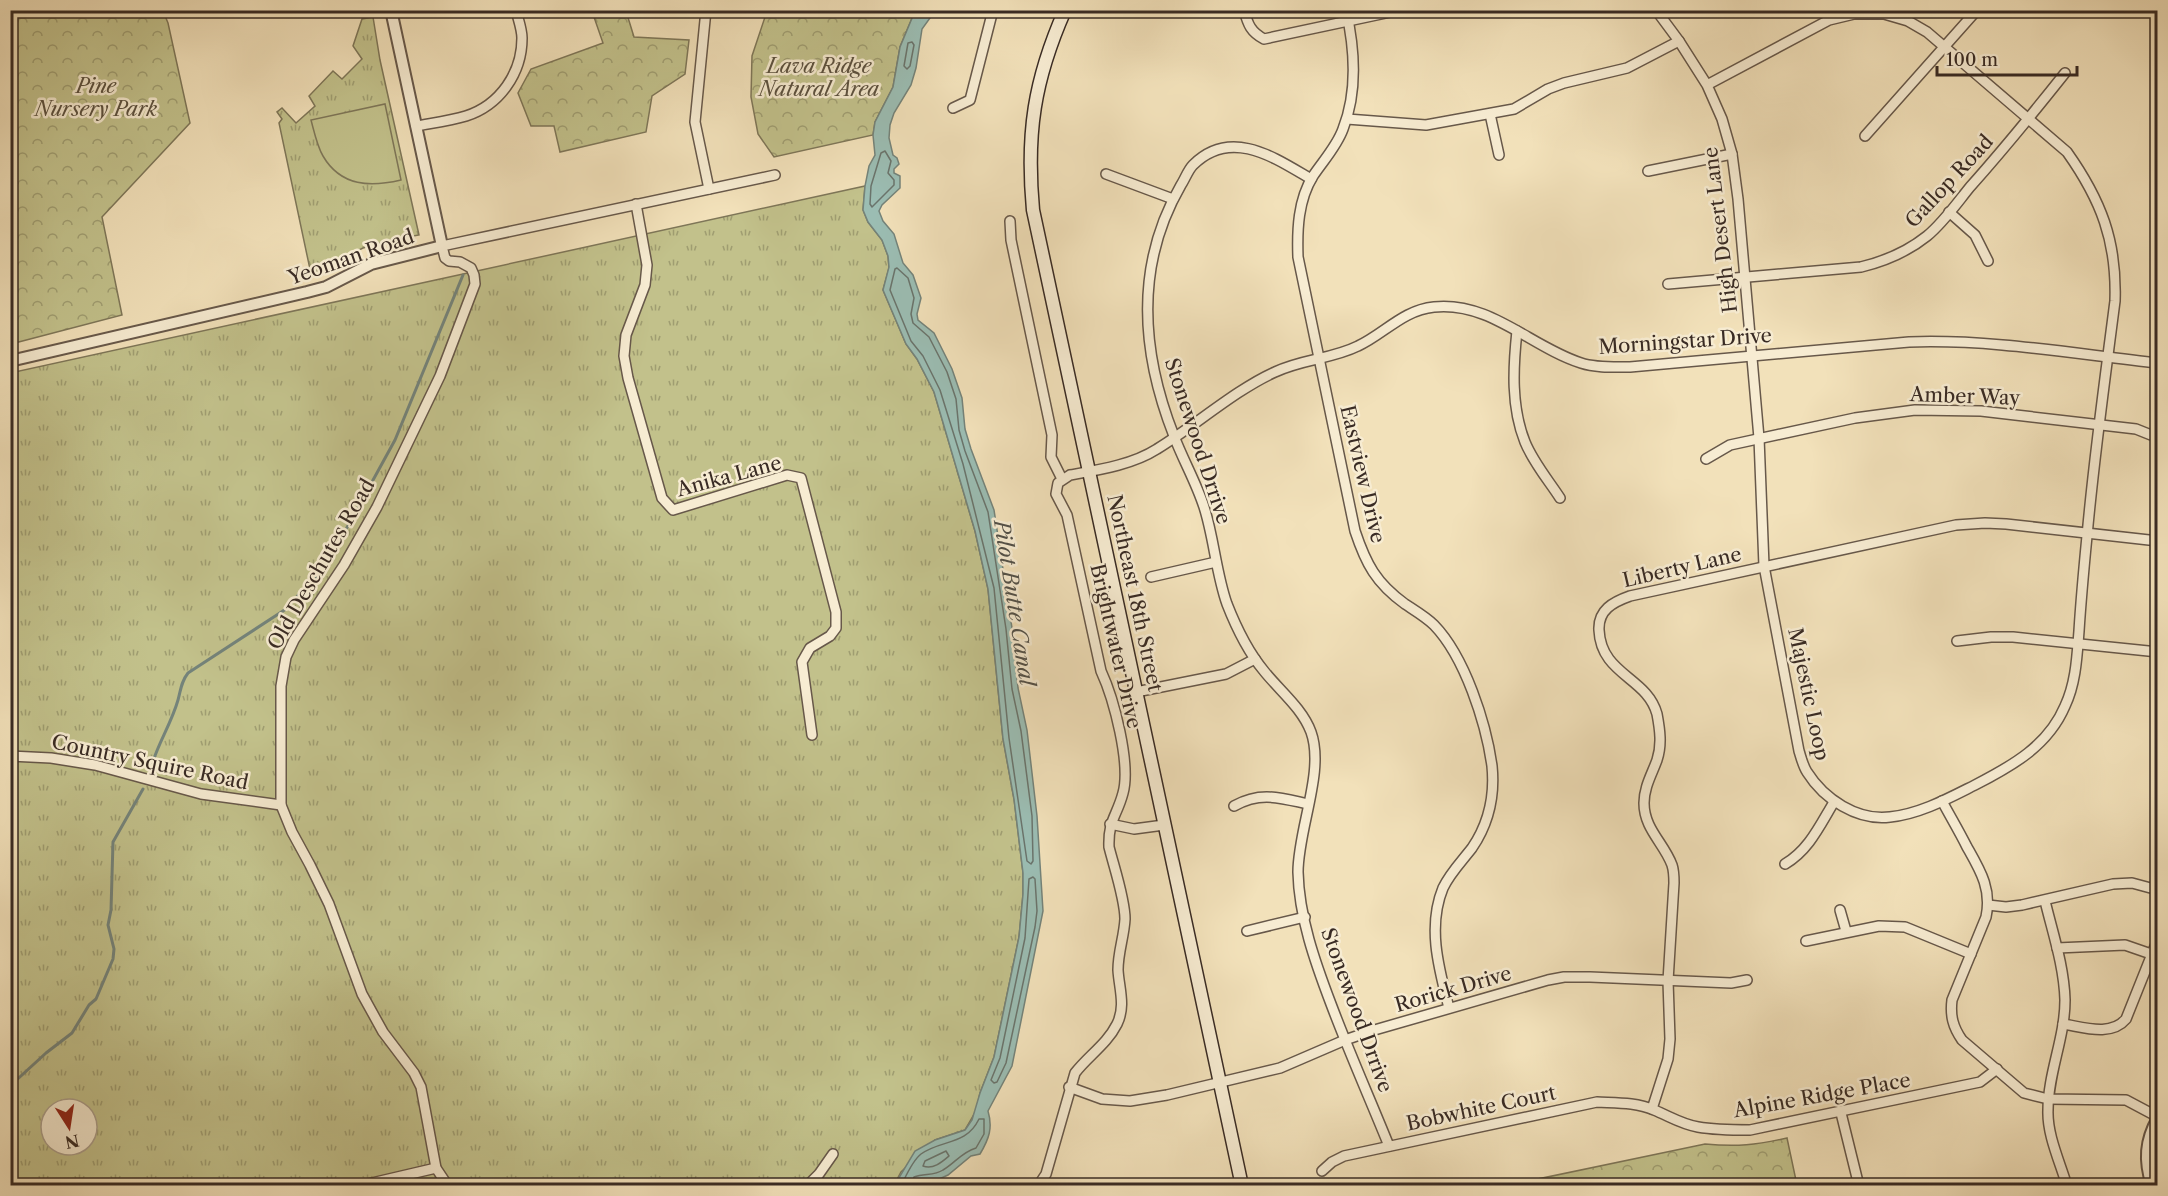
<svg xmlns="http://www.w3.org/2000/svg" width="2168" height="1196" viewBox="0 0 2168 1196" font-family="'Libre Caslon Text',serif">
<defs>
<pattern id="grass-tufts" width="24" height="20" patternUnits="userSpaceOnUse" patternTransform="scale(1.5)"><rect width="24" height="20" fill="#c2c18b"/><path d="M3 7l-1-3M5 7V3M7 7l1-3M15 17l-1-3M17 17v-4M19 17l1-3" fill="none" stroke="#9f9d71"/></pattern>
<pattern id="park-crowns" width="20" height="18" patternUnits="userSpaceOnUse" patternTransform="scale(1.5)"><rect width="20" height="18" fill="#c2c18b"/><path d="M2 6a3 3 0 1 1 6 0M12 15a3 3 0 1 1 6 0" fill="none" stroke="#9f9d71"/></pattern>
</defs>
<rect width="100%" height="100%" fill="#f2e1ba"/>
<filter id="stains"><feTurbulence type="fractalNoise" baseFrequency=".00333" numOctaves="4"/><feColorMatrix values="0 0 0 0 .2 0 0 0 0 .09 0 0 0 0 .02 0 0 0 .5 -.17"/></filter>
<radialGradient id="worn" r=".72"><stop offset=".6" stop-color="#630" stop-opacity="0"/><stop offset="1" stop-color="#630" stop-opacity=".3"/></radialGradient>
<g fill="url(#grass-tufts)" stroke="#7e7658" stroke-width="1.5" fill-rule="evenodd">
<path d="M373 17 380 60 419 235 392 240 363 248 311 274 279 123 282 119 277 112 282 108 296 123 315 106 309 96 333 71 342 79 362 59 353 46 362 19Z"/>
<path d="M865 186 863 210 868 222 882 240 888 256 889 268 883 290 906 344 917 359 934 392 975 531 988 589 1003 739 1014 799 1023 873V894L1019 937 994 1057 980 1093 976 1111 965 1130 935 1140 901 1172 894 1185H11L10 373ZM51 1109H87V1145H51Z"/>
</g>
<g fill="url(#park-crowns)" stroke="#7e7658" stroke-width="1.5">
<path d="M11 10 163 11 168 23 190 123 102 217 122 315 11 344Z"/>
<path d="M574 11H626L634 37 689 40 685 74 652 96 646 132 560 152 554 126H531L518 93 531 69 603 43 594 17Z"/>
<path d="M767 11H915L900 47 893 87 875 122 873 135 774 157 758 134 751 97 752 56Z"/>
<path d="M1787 1138 1797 1185H1509L1705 1144C1737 1147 1756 1145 1787 1138Z"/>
</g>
<path fill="#c2c18b" stroke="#7e7658" stroke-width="1.5" d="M385 104 401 180C371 187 341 187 323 156 317 146 314 131 311 120Z"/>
<path fill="#9bbdb3" stroke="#74837a" stroke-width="1.5" d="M915 11H935L922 29 916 68 911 85 894 113 890 125 889 138 893 155 897 158 899 164 894 169V173L900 176V188L882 205 879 211 883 221 894 234 903 263 913 275 921 298 917 314 918 320 934 333 952 369 962 398 965 429 971 449 994 510 1012 628 1018 688 1027 730 1037 816 1043 911 1012 1066 988 1111C993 1128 989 1139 980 1154L971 1156 948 1175 937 1180 921 1181 915 1185 894 1186 915 1151 935 1140 965 1130 972 1120 980 1093 994 1057 1019 937 1023 894V873L1014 799 1003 739 988 589 975 531 934 392 917 359 906 344 883 290 889 267 888 256 882 240 868 222 863 210 865 186 869 166 875 155 873 135 875 122 893 87 900 47Z"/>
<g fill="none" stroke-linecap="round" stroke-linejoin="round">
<g stroke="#6a746c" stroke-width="1.5">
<path d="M912 42 914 45 910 66 907 69 904 66 908 43Z"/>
<path d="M885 151 891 161 888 173 894 180V185L872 207 870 204 871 186 881 153Z"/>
<path d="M897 268 908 278 914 298 911 314 913 323 929 337 947 372 956 399 959 430 965 451 988 512 1006 629 1012 689 1021 731 1032 816 1033 861 1031 864 1027 861 1009 738 994 588 963 464 940 390 923 356 911 341 890 290 895 269Z"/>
<path d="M1033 877 1035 879 1037 911 1035 927 1006 1063 997 1082 994 1083 991 1080 1000 1058 1025 938 1029 879Z"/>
<path d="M946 1151 949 1156C942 1162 933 1170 923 1166L925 1161Z"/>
<path d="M901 1186C906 1176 912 1161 921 1154 942 1139 966 1146 979 1119H984V1134L976 1148C962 1152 955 1163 943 1170 934 1176 924 1173 914 1177L911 1186"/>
</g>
<g stroke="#74837a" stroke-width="3">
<path d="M150 771C156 746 171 725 178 700 181 689 181 682 188 673L286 609 302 591 312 584 324 568 327 559 344 533 395 440 463 275"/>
<path d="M10 1086 46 1053 72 1033 89 1005 96 999 113 959 114 949 108 925 111 910 113 842 143 789"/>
</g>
<g stroke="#67584a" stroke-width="12">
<g id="minor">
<path d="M706 10 695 122 709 189"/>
<path d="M1244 10C1248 25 1251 32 1264 39L1400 10"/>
<path d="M1346 10C1355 50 1358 91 1343 129 1337 146 1323 161 1313 176 1298 200 1297 230 1298 257L1355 531C1366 564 1376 583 1405 604 1414 610 1426 617 1434 625 1465 657 1486 723 1492 766 1495 796 1489 823 1472 848 1462 861 1450 873 1443 888 1427 927 1439 969 1449 1008"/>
<path d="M1656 10 1679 41 1707 85 1722 119 1732 154 1738 199 1759 438 1764 566 1799 751C1801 757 1803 766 1807 772 1824 799 1857 821 1890 817 1920 814 1949 798 1975 785 2012 766 2048 746 2065 706 2076 683 2077 656 2079 631 2081 599 2084 567 2087 536 2094 457 2105 379 2115 301 2117 241 2101 200 2067 152L1927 32 1908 21 1884 14H1854L1829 20 1707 85"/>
<path d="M953 108 970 100 993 10"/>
<path d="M1490 114 1499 155"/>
<path d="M1347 119 1426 125 1514 109 1548 89 1564 83 1627 68 1679 41"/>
<path d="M416 126C432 123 450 121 466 116 500 105 522 73 522 38 522 29 518 19 516 10"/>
<path d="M1865 136 1977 10"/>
<path d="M1648 171 1732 154"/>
<path d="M1106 174 1173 199"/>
<path d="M1311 179C1275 158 1231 127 1193 165 1188 170 1185 179 1181 185 1134 266 1141 352 1174 436 1183 460 1196 482 1204 507 1214 538 1216 573 1227 604 1236 627 1249 653 1264 671 1280 691 1302 708 1311 732 1325 771 1298 829 1298 872 1299 917 1315 962 1331 1004 1349 1052 1370 1099 1389 1146"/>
<path d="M636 204 647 265 645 285 626 335 624 356 628 378 662 498 673 510 787 475 801 478 836 612V628L830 636 810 648 802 662 812 735"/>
<path d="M1949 212 1975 235 1988 261"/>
<path d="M1010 221 1011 240 1052 435 1051 457 1062 479"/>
<path d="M1668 284 1861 267C1886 261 1907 252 1927 236 1943 223 1957 203 1970 187 2003 150 2034 112 2065 73"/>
<path d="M1517 331C1513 368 1511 407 1525 442 1533 462 1549 481 1560 498"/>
<path d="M1706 459 1730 445 1855 418 1915 410 1981 411 2136 429 2151 435"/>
<path d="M1151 577 1216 562"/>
<path d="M1957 641 1991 637H2013L2158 652"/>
<path d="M1136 692 1226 674 1255 659"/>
<path d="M10 756 51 758 95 765 201 794 281 805"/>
<path d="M1942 801C1950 816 1959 831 1967 847 1980 870 1992 889 1986 917L1952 1000C1950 1016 1953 1027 1962 1040L2024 1093 2048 1099 2126 1100 2158 1117"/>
<path d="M1234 806C1261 791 1280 798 1308 804"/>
<path d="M1110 824 1134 829 1164 825"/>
<path d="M1785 864C1809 850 1820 825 1834 802"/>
<path d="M2045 901C2053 934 2064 966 2065 1000 2065 1038 2048 1073 2048 1110 2047 1135 2060 1162 2067 1186"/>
<path d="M1988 905 2006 907 2022 905 2113 884 2132 883 2158 890"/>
<path d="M1840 910 1846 931"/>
<path d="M1247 931 1305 917"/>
<path d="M1806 941 1879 926 1905 927 1971 954"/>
<path d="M2057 948 2125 945 2151 954"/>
<path d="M2063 1024C2083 1027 2111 1037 2126 1019L2158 939"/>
<path d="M1069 1087 1102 1099 1130 1101 1167 1095 1280 1068 1345 1040 1371 1031 1548 980 1564 977H1590L1731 983 1747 980"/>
<path d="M1652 1109 1668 1059 1670 1039 1668 981 1674 883C1674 877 1674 871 1672 865 1664 843 1644 829 1644 803 1644 787 1652 774 1657 760 1662 745 1660 730 1657 714 1647 677 1601 675 1599 630 1598 610 1613 602 1630 596L1956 525 1985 523 2006 524 2158 541"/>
<path d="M1841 1113 1859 1186"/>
<path d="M1322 1171 1332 1162 1344 1156 1597 1102C1616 1103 1636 1102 1654 1110 1669 1116 1681 1124 1698 1127 1715 1130 1733 1130 1750 1130L1980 1082 1997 1069"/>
<path d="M359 1186 436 1168"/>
<path d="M448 1186 436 1168 421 1087 414 1073 383 1032 362 994 329 904 310 865 292 832 281 805V686L286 657 294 640 344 565 377 507 440 376 475 284 474 275 471 268 460 262 449 261 445 258 442 246 775 175"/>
<path d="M807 1186 819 1174 833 1154"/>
<path d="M1038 1186 1046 1174 1075 1073C1088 1056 1107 1044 1117 1024 1126 1006 1119 988 1118 970 1118 952 1124 937 1125 919 1125 899 1114 867 1109 847 1108 820 1117 816 1123 793 1131 764 1114 699 1101 671L1067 515 1056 494 1058 483 1070 475C1098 470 1132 465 1157 449 1195 426 1235 390 1275 372 1302 359 1332 359 1358 346 1384 334 1403 310 1434 307 1490 301 1531 347 1581 363 1596 368 1614 367 1630 367L1909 342C1992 339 2075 354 2158 363"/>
</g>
</g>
<g stroke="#67584a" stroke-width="14">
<g id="tertiary">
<path d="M10 361 307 292 326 287 371 264 442 246 391 10"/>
<path d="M2152 1186C2144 1160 2145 1141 2158 1118"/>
</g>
</g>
<g stroke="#392b24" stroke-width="15">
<path id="secondary" d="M1065 10C1034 80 1026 134 1033 210L1242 1186"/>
</g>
<use href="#minor" stroke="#f7ecd2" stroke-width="9"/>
<use href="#tertiary" stroke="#f7ecd2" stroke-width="10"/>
<use href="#secondary" stroke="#f7ecd2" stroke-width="12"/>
</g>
<g text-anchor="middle" stroke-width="5" stroke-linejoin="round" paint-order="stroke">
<g font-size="20" font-style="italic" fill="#5b503e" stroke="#f7ecd2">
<text x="819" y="73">Lava Ridge<tspan x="819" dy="23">Natural Area</tspan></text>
<text x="96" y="93">Pine<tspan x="96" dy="23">Nursery Park</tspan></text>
</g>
<g font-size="20" fill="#392b24" stroke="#f7ecd2">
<text transform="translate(1949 181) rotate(-47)" y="7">Gallop Road</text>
<text transform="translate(1720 230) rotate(-97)" y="7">High Desert Lane</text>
<text transform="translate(351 257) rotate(-19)" y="7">Yeoman Road</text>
<text transform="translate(1685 341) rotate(-4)" y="7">Morningstar Drive</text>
<text transform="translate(1965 396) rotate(2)" y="7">Amber Way</text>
<text transform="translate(1198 441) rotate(72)" y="7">Stonewood Drrive</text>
<text transform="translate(1363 474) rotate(77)" y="7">Eastview Drive</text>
<text transform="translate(729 476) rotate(-15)" y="7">Anika Lane</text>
<text transform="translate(321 564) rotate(-60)" y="7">Old Deschutes Road</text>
<text transform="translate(1682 567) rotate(-13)" y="7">Liberty Lane</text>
<text transform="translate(1135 593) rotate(78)" y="7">Northeast 18th Street</text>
<text transform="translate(1116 646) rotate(77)" y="7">Brightwater Drive</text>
<text transform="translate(1809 694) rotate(78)" y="7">Majestic Loop</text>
<text transform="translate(150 762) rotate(12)" y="7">Country Squire Road</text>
<text transform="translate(1453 989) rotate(-16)" y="7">Rorick Drive</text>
<text transform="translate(1357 1010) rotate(70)" y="7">Stonewood Drrive</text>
<text transform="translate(1822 1095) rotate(-10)" y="7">Alpine Ridge Place</text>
<text transform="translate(1481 1108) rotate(-12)" y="7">Bobwhite Court</text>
</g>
<g font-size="21" font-style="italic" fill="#525048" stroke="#f7ecd2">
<text transform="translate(1014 603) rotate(81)" y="7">Pilot Butte Canal</text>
</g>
</g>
<rect width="2168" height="1196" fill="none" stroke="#f2e1ba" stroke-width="36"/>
<rect x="12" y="12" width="2144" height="1172" fill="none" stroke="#392b24" stroke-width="3"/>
<rect x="18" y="18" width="2132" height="1160" fill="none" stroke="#392b24" stroke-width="1.5"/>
<g transform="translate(69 1127) rotate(168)"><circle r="28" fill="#f7ecd2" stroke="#ab9f8c" stroke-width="1.5"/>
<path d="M0-4.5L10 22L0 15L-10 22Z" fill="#8f2418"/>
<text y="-9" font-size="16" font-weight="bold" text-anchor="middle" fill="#392b24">N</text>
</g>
<path d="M1937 66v9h140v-9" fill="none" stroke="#392b24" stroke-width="3"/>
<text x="1946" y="66" font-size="18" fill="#392b24" stroke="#f7ecd2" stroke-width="4.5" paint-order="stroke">100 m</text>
<rect width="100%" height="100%" filter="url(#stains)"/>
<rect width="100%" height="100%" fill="url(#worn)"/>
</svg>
